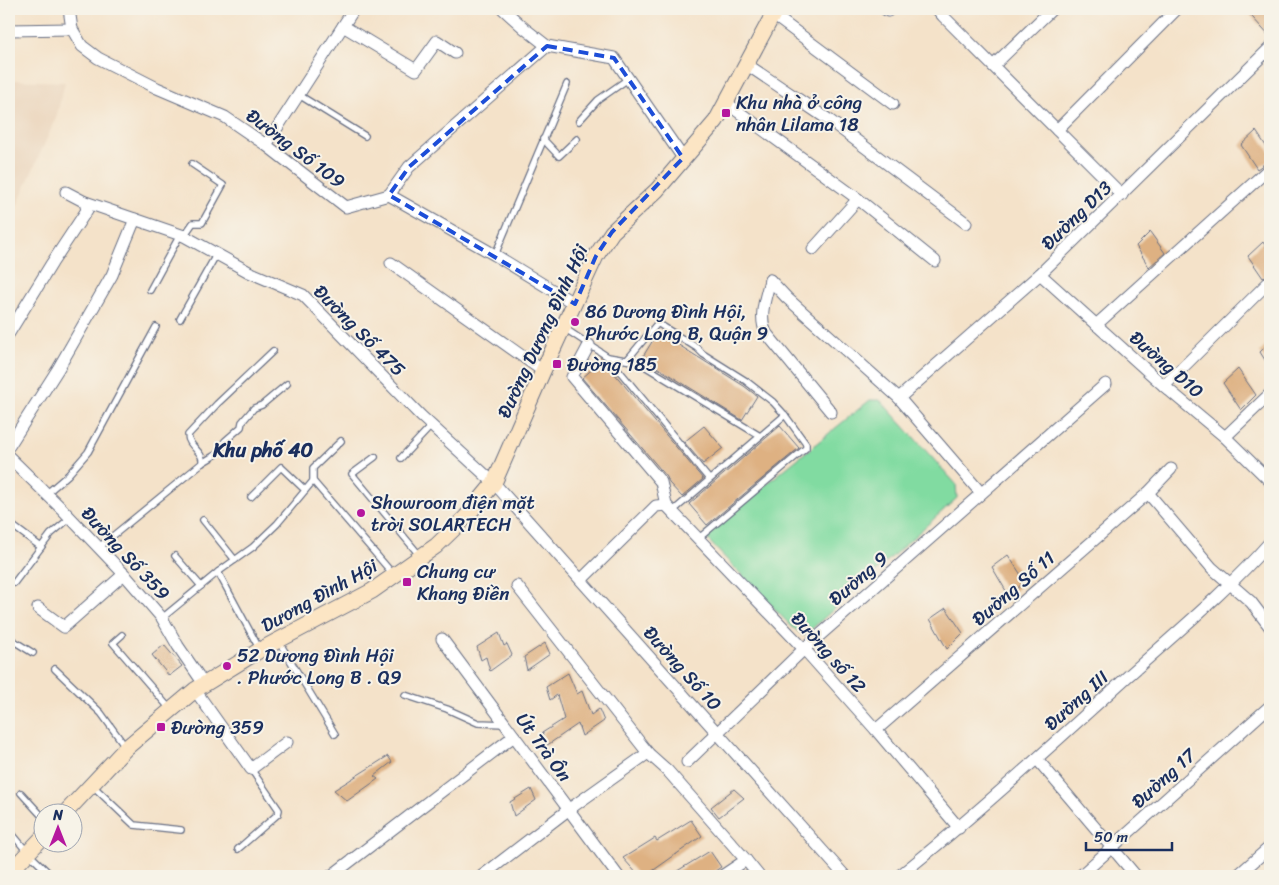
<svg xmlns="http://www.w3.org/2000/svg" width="1279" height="885" viewBox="0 0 1279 885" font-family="Sriracha,sans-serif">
<rect width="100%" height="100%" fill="#f7f3e8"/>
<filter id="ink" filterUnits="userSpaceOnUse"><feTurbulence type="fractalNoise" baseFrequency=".02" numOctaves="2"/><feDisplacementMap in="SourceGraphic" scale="10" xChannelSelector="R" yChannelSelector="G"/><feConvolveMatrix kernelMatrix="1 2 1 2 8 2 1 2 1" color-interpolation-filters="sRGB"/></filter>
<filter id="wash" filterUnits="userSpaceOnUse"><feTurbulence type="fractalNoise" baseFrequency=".0096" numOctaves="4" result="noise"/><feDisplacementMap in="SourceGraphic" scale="20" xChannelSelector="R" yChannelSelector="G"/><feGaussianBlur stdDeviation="1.12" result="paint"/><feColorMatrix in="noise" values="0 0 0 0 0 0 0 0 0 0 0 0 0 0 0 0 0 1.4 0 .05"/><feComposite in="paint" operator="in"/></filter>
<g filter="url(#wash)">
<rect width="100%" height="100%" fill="#f4e2c9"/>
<path fill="#ead3b9" d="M9 80 65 82 56 118 9 223Z"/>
<path fill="#81dba1" stroke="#4e8580" d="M870 400H880L956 484 957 498 804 636 791 626 708 540 706 533Z"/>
<g id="blocks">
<g fill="#deb182">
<path d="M1245 9H1270V37Z"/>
<path d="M1256 131 1270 152V160L1257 169 1241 145Z"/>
<path d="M1150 232 1165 253 1149 267 1136 246Z"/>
<path d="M1263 242 1270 253V274L1263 278 1248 256Z"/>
<path d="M658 332 744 386 757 396 742 420 642 358Z"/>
<path d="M1270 342V368L1260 352Z"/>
<path d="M603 360 703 479 682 497 669 483 667 477 582 378Z"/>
<path d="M1238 369 1256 395 1241 410 1223 383Z"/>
<path d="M704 426 723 448 703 464 684 442Z"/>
<path d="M780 426 799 448 707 525 689 504Z"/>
<path d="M1008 555 1025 581 1009 596 992 567Z"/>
<path d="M946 608 963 633 947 649 930 619Z"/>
<path d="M499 633 504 646 507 644 512 655 490 671 486 657 481 660 477 647Z"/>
<path d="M545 643 550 654 527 670 524 657Z"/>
<path d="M164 645 182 666 169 676 152 655Z"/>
<path d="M568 673 577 694 582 691 591 715 599 709 604 721 582 736 578 724 546 746 542 733 564 719 557 695 550 700 546 687Z"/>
<path d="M388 756 392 762 374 776 378 779 347 801 334 790Z"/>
<path d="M531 789 536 800 514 816 510 802Z"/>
<path d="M734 789 744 798 719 817 711 807Z"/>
<path d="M691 820 702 836 651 872 654 876H639L623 858 655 838 657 841Z"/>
<path d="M710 851 721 867 708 876H669Z"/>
</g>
</g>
</g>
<g filter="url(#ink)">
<use href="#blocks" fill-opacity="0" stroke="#676e83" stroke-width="1"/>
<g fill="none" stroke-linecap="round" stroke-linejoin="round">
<g stroke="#676e83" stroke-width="8">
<g id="lane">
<path d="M299 95 365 136"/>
<path d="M579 121 598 100 628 79"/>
<path d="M543 139 559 156 577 139"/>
<path d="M184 236 193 223H202L223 185 192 164"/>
<path d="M495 255 567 84"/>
<path d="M150 290 180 235"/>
<path d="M180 319 216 255"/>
<path d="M564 328 608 357 709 479"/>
<path d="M608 357 638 362 760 436"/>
<path d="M627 360 656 325 659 324 697 348 703 354 746 381 773 402 785 415 673 511"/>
<path d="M341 441 313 468V481L393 574"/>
<path d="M375 457 352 474 421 557"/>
<path d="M401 458 432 425"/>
<path d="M202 463C204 451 188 447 188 435L217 404 273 351"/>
<path d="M46 494 68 475 88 452 156 327"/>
<path d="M251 497 281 467 305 490"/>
<path d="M203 520 235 560"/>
<path d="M9 523 41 547"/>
<path d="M699 538 806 448V444L785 415"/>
<path d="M98 548 202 463 217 454 225 441 241 427 242 422 254 408 262 405 287 384"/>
<path d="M175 556 201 586"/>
<path d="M14 583 51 534 70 518"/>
<path d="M162 618 218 572"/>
<path d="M122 635 113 643 171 710"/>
<path d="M9 638 33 653"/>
<path d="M279 642 335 734"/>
<path d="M260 650 218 572 253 547 277 524 313 481"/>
<path d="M55 669 101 713 125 746"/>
<path d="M405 695 447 709 478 723 505 724"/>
<path d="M92 785 134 825 181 830"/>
<path d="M21 793 42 816"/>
<path d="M9 830 29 854 52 876"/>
<path d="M238 849 278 814 279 810 251 769"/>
</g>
</g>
<g stroke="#676e83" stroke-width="13">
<g id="street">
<path d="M69 9 72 29 82 46 98 58 157 88 225 117 266 145 346 207 389 195 495 255 575 304"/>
<path d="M503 9 524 28 547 46 614 58 683 158"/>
<path d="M885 9 888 11"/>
<path d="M937 9 943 16 1122 195"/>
<path d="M772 14 893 104"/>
<path d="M343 26 416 70 437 41 455 53"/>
<path d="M9 30 72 29"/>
<path d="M746 64 829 120 966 223"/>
<path d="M993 66 1052 9"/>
<path d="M725 102 858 199 935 261"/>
<path d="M1057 130 1177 9"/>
<path d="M266 145 354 9"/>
<path d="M66 192 85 202 184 236 249 272 303 295 421 416 494 483 845 876"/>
<path d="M389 195 409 167 547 46"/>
<path d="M813 249 858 199"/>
<path d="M391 263 543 371"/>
<path d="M1040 274 1164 386 1225 437 1270 481"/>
<path d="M770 280 787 298 899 398 981 493"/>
<path d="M770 280C766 297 758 316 766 333L831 412"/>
<path d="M1096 325 1270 168"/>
<path d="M9 333 52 263 87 210 85 202"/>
<path d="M589 345 572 377 661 482 666 505"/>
<path d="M1164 386 1270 281"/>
<path d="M899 398 1040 274 1270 48"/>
<path d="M1225 437 1270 394"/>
<path d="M9 446 58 369 112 275 135 219"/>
<path d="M9 457 61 508 124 574 162 618 178 646 204 684"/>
<path d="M1148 493 1212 568 1251 602 1270 627"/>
<path d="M666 505 804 649 876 730 959 828"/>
<path d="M581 580 656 506 666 505"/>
<path d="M517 586 648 753 667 770 746 860 722 876"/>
<path d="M38 608 64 627 124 574"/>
<path d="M442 639 618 876"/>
<path d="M195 690 251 769 287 742"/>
<path d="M876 730 1148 493 1171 469"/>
<path d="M1037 759 1136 876"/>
<path d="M687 762 804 649 1106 384"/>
<path d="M746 860 759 876"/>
<path d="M331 876 514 736"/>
<path d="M482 876 568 810 648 753"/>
<path d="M899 876C978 813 1052 745 1127 677 1176 633 1227 591 1270 542"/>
<path d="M1080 876 1270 706"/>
<path d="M1237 876 1270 847"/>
</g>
</g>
<g stroke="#676e83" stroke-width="17">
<g id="secondary">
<path d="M66 812 126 748 195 690 260 650 372 591 436 546 466 517 494 483 543 371 596 256 612 232 657 190 716 121 776 9"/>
<path d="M9 873 42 838"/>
</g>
</g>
<use href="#lane" stroke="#fff" stroke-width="5.5"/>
<use href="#street" stroke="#fff" stroke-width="11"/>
<use href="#secondary" stroke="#fce5c4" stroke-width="15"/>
</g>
</g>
<path fill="none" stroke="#1d4ed8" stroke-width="4" stroke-dasharray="10 6" stroke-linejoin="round" d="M547 46 614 58 683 158 612 232 596 256 575 304 389 195 409 167Z"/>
<g fill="#b5179e" stroke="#f7f3e8" stroke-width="2">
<rect x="721" y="108" width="10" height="10" rx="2.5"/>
<circle cx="575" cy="322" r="5"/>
<rect x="552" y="359" width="10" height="10" rx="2.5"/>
<circle cx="361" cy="513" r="5"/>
<rect x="402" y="577" width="10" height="10" rx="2.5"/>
<circle cx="227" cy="666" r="5"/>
<rect x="156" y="722" width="10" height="10" rx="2.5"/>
</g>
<g text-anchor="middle" stroke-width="4" stroke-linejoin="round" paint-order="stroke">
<g font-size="19" fill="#1b2f5e" stroke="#f7f3e8" text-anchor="start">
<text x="736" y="109">Khu nhà ở công<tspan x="736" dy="22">nhân Lilama 18</tspan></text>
<text x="585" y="318">86 Dương Đình Hội,<tspan x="585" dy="22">Phước Long B, Quận 9</tspan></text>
<text x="567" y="371">Đường 185</text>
<text x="371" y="509">Showroom điện mặt<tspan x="371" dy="22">trời SOLARTECH</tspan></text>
<text x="417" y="578">Chung cư<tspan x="417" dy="22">Khang Điền</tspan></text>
<text x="237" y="662">52 Dương Đình Hội<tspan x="237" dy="22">. Phước Long B . Q9</tspan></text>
<text x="171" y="734">Đường 359</text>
</g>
<g font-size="19" fill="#1b2f5e" stroke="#f7f3e8">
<text transform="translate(296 148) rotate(37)" y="7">Đường Số 109</text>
<text transform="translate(1076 215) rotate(-44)" y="7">Đường D13</text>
<text transform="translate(360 330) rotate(45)" y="7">Đường Số 475</text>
<text transform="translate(542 331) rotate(-65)" y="7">Đường Dương Đình Hội</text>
<text transform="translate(1167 364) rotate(41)" y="7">Đường D10</text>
<text transform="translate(126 553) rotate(47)" y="7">Đường Số 359</text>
<text transform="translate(858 578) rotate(-41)" y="7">Đường 9</text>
<text transform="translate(1013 588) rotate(-41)" y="7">Đường Số 11</text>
<text transform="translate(319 595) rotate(-29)" y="7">Dương Đình Hội</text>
<text transform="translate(829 652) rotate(48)" y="7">Đường số 12</text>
<text transform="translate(683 668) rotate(48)" y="7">Đường Số 10</text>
<text transform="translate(1076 700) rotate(-42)" y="7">Đường III</text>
<text transform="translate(544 747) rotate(54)" y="7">Út Trà Ôn</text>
<text transform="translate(1163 778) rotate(-42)" y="7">Đường 17</text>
</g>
<g font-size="20" font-weight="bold" fill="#1b2f5e" stroke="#f7f3e8">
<text x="263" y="457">Khu phố 40</text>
</g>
</g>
<rect width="1279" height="885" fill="none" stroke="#f7f3e8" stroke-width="30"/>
<g transform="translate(58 828)"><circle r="24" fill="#f7f3e8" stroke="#9fa5b1"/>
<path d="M0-4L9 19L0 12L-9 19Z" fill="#b5179e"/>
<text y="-8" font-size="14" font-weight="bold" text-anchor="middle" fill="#1b2f5e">N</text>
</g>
<path d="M1086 842v8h86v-8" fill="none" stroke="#1b2f5e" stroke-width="2.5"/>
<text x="1094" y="842" font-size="15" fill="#1b2f5e" stroke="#f7f3e8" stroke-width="4" paint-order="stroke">50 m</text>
</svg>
